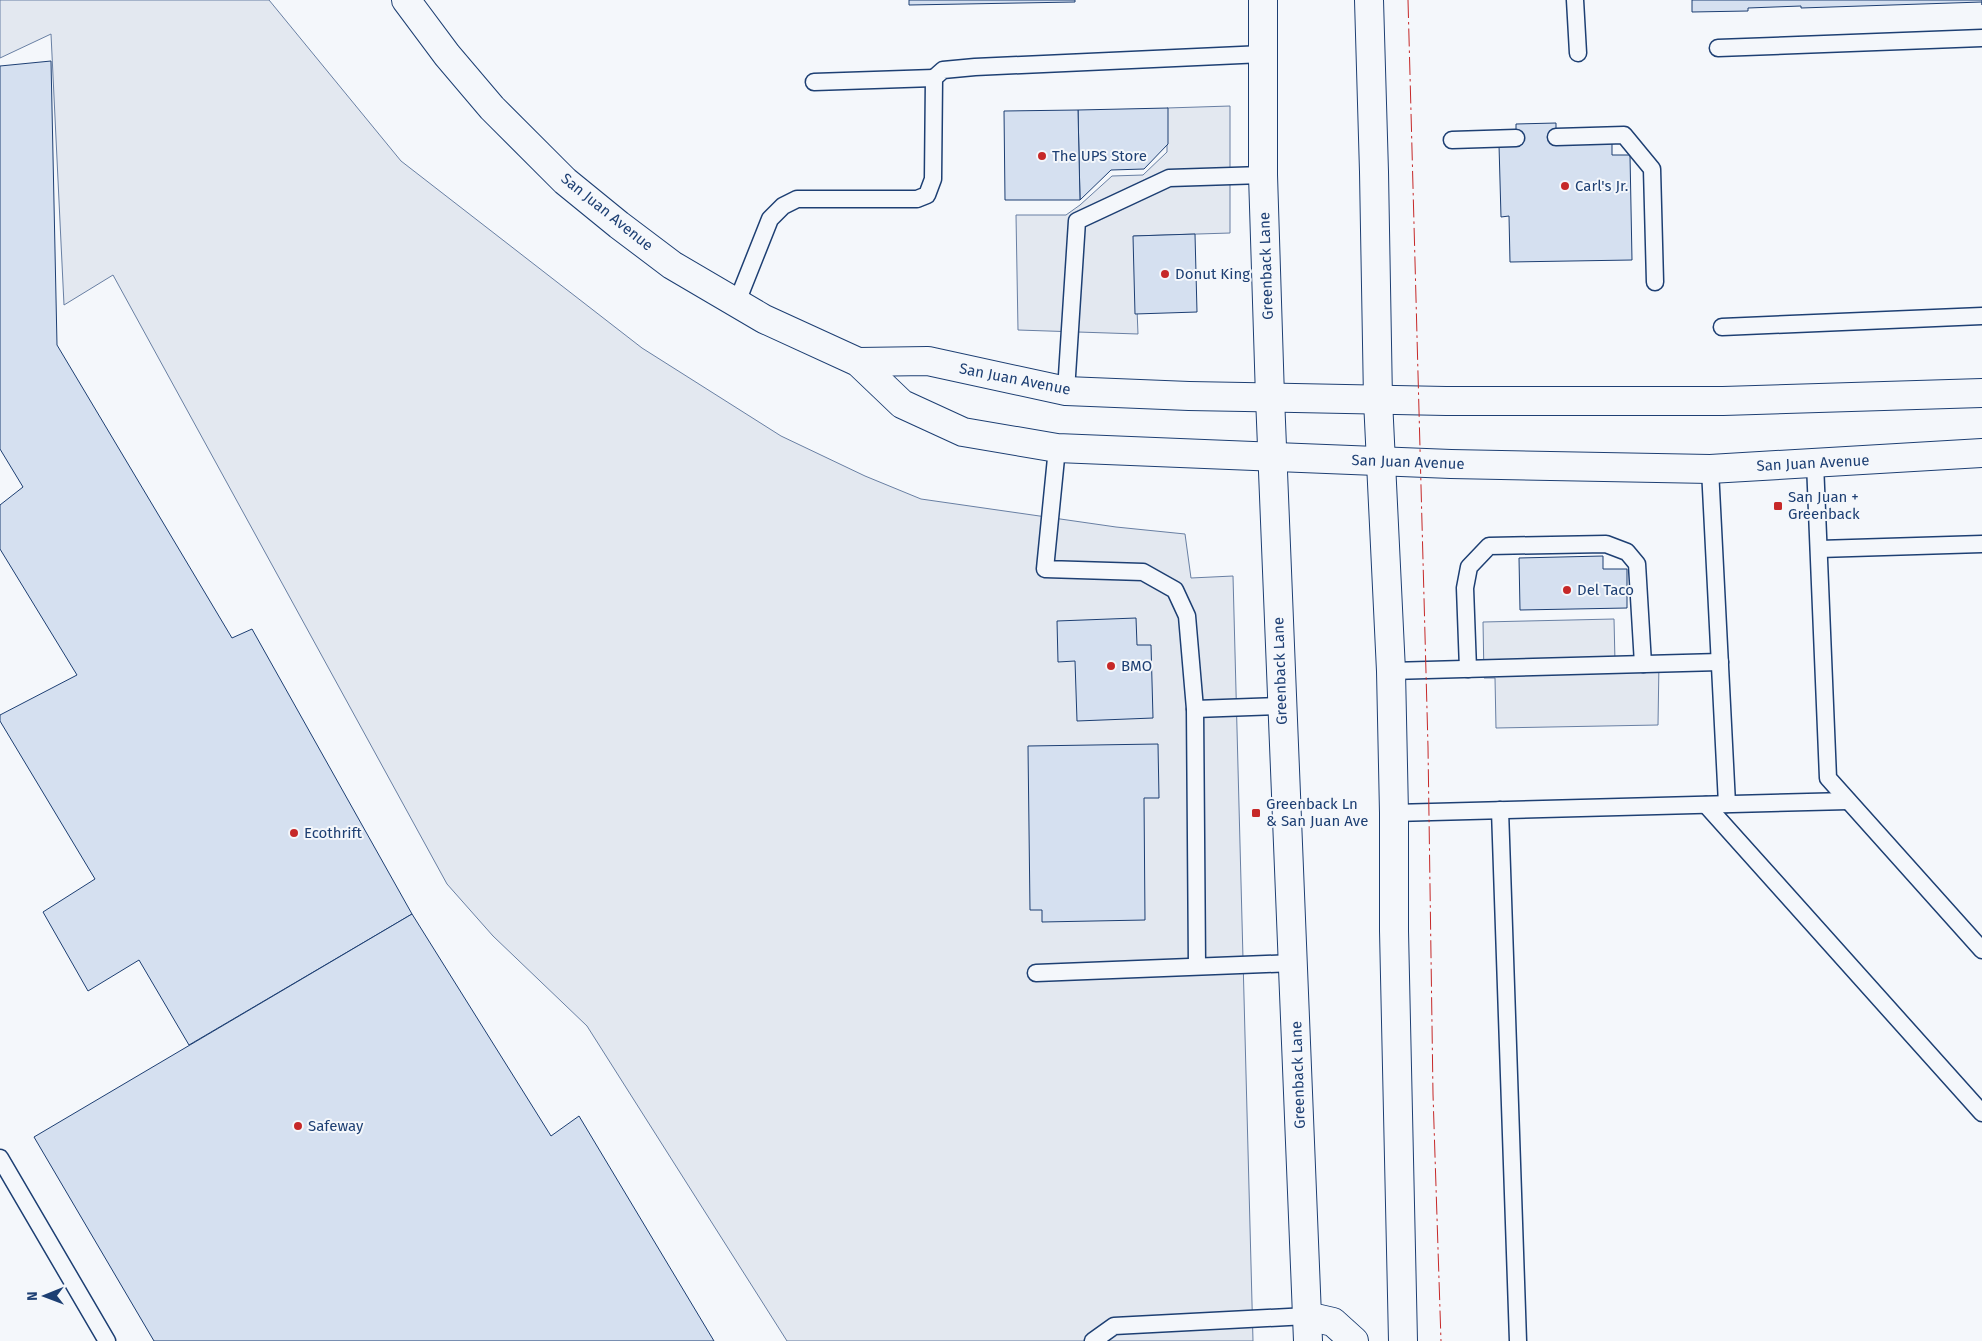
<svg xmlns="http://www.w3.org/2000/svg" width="1982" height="1341" viewBox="0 0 1982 1341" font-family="'Fira Sans',sans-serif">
<rect width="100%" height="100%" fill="#f4f7fb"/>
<g fill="#e3e8f0" stroke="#687fa3">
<path d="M0 0H269L401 161 642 348 781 436 865 476 921 499 1116 527 1185 534 1191 578 1233 576 1253 1341H787L587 1026 493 936 447 884 113 275 64 305 51 34 0 58Z"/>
<path d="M1230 106V233L1134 236 1138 334 1018 330 1016 215H1066L1080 205 1112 176 1143 175 1167 152V108Z"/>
<path d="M1614 619 1615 662 1659 661 1658 725 1496 728 1495 678H1484L1483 622Z"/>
</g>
<g fill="#d5e0f0" stroke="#1d3f73">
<path d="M909 0H1075V2L909 5Z"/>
<path d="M1692 0H1982V5V2L1801 8V6L1748 8V11L1692 12Z"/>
<path d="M51 61 57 345 232 638 252 629 412 914 189 1045 139 960 88 991 43 912 95 879 0 721V715L77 675 0 549V505L23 487 0 449V66Z"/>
<path d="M1168 108V144L1144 169 1111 170 1080 200 1078 110Z"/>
<path d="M1078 110 1080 200H1005L1004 111Z"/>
<path d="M1556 123V143L1612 142V155H1630L1632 260 1510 262 1509 216 1501 217 1499 145H1516V124Z"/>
<path d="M1195 234 1197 312 1135 314 1133 236Z"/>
<path d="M1603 556V569H1627V608L1520 610 1519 558Z"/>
<path d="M1136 618 1137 645H1151L1153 718 1077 721 1075 661 1058 662 1057 621Z"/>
<path d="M1158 744 1159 798H1144L1145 920 1042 922V910H1030L1028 746Z"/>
<path d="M412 914 551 1136 579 1116 714 1341H154L34 1137Z"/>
</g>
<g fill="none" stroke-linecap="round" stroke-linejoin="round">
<g stroke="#1d3f73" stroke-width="19">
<g id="lane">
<path d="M1575 0 1578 53"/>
<path d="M1718 48 1982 38"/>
<path d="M814 82 934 78"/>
<path d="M1556 137 1624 135 1652 169 1655 282"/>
<path d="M1452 140 1516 138"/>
<path d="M737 302 770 219 783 206 797 199H917L927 195 933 179 934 78 943 70 975 67 1263 54"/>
<path d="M1722 327 1982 316"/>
<path d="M1066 391 1077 221 1169 178 1263 175"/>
<path d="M1057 448 1045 569 1143 572 1175 590 1187 616 1195 709 1197 965"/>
<path d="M1815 463 1828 778 1982 950"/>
<path d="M1710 469 1727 804"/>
<path d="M1819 549 1982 544"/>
<path d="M1468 669 1465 588 1469 567 1489 546 1606 544 1627 552 1637 564 1643 664"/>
<path d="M1391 671 1720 662"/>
<path d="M1195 709 1281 706"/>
<path d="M1706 805 1982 1113"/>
<path d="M1500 810 1518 1341"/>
<path d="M1394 813 1848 801"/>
<path d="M1036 973 1294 963"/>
<path d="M0 1158 107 1341"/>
<path d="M1093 1341 1114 1326 1307 1316"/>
</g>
</g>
<g stroke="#1d3f73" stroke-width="30">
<g id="secondary">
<path d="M406 0 447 55 492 108 565 181 619 225 672 265 764 319 858 362 902 404 963 432 1057 448 1451 464 1710 469 1982 453"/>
<path d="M858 362 928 361 1066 391 1189 396 1446 401H1723L1982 393"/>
</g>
</g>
<g stroke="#1d3f73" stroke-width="30">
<g id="primary">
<path d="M1263 0V175L1270 397 1308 1341"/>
<path d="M1369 0 1374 172 1378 400 1391 671 1394 813V931L1403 1341"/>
<path d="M1307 1316 1333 1322 1354 1341"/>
</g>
</g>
<use href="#lane" stroke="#f4f7fb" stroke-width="16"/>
<use href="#secondary" stroke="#f4f7fb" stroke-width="28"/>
<use href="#primary" stroke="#f4f7fb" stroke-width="28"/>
<path stroke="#c62828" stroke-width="1" stroke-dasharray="18 4 2.5 4" stroke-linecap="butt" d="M1408 0 1428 747 1433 1094 1441 1341"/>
</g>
<g fill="#c62828" stroke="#f4f7fb" stroke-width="2">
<circle cx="1042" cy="156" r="5"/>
<circle cx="1565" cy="186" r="5"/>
<circle cx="1165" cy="274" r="5"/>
<rect x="1773" y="501" width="10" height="10" rx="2.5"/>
<circle cx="1567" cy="590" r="5"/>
<circle cx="1111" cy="666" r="5"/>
<rect x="1251" y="808" width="10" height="10" rx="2.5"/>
<circle cx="294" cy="833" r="5"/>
<circle cx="298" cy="1126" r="5"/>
</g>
<g text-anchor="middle" stroke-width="4" stroke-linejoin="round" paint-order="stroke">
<g font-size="15" fill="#1d3f73" stroke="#f4f7fb" text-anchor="start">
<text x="1052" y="161">The UPS Store</text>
<text x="1575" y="191">Carl's Jr.</text>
<text x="1175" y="279">Donut King</text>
<text x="1788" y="502">San Juan +<tspan x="1788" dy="17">Greenback</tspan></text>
<text x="1577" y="595">Del Taco</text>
<text x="1121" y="671">BMO</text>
<text x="1266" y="809">Greenback Ln<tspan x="1266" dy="17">&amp; San Juan Ave</tspan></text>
<text x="304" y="838">Ecothrift</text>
<text x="308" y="1131">Safeway</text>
</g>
<g font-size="15" fill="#1d3f73" stroke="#f4f7fb">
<text transform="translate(607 212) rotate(39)" y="5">San Juan Avenue</text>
<text transform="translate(1266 266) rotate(-92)" y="5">Greenback Lane</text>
<text transform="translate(1015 379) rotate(11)" y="5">San Juan Avenue</text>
<text transform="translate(1408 462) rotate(2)" y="5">San Juan Avenue</text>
<text transform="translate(1813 463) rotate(-3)" y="5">San Juan Avenue</text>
<text transform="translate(1280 671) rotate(-92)" y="5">Greenback Lane</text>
<text transform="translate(1298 1075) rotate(-92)" y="5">Greenback Lane</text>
</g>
</g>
<g transform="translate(45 1296) rotate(269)" stroke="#f4f7fb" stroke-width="4" paint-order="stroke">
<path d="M0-4L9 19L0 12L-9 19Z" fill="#1d3f73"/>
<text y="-8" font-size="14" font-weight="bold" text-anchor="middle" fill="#1d3f73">N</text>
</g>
</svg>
